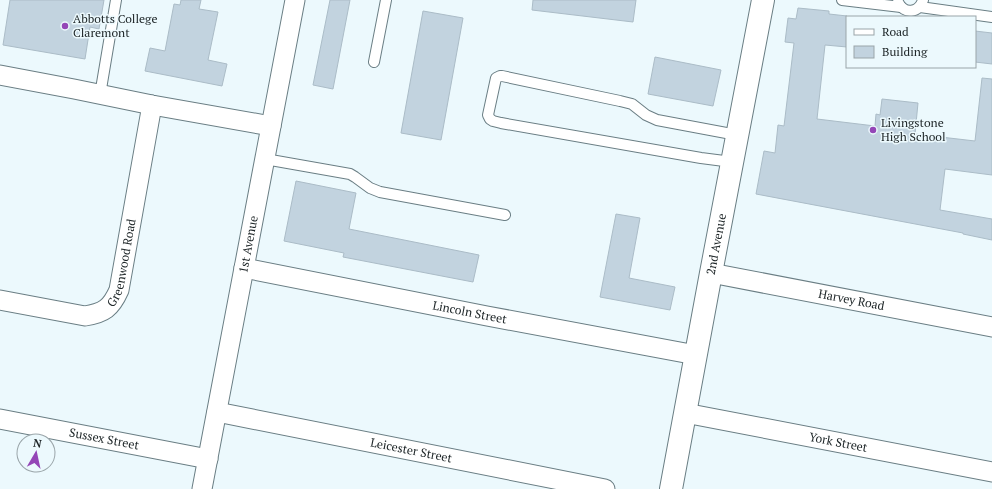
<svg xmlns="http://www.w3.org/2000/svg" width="992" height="489" viewBox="0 0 992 489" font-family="'PT Serif',serif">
<rect width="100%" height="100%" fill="#ecf9fd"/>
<g fill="#c2d3df" stroke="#abbcc7">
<path d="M10 0H104L99 29 90 27 85 59 3 45Z"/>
<path d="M181 0H201L199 9 218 12 208 60 227 64 222 86 145 71 150 48 165 51 174 4 180 5Z"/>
<path d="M330 0H350L333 89 313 85Z"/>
<path d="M533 0H636L633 22 532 10Z"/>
<path d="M798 8 829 11V14L847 16V47L825 45 817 119 875 126 876 114 880 115 882 99 918 103 915 134 975 141 982 78 992 79V175L945 169 940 210 992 219V240L963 234V233L756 194 764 151 775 153 778 125 784 126 794 43 785 42 788 18 796 19Z"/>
<path d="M423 11 463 18 441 140 401 133Z"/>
<path d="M975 31 992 33V64L975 62Z"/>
<path d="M655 57 721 70 713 106 648 94Z"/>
<path d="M296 181 356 193 349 229 479 255 473 282 343 257 344 253 284 241Z"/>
<path d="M616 214 640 218 629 278 675 287 670 310 600 297Z"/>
</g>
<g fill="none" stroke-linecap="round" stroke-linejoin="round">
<g stroke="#6a7e84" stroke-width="12">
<g id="lane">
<path d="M842 0 901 7"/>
<path d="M898 2C904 15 919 13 923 0"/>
<path d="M920 7 992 17"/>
<path d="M374 62 386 0"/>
<path d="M100 95 116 0"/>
<path d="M265 159 350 174 355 177 370 188 380 192 505 215"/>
<path d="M732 162 701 158 501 123 493 121 490 119 488 115 496 78 500 76H502L620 101 632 104 646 115 657 120 737 135"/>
</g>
</g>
<g stroke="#6a7e84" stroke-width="21">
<g id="street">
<path d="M0 75 74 89 152 105 271 126"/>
<path id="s1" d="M244 268 487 316 696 355"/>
<path id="s2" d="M711 273 992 327"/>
<path id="s3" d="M0 300 85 316C104 313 111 308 119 290L152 105"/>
<path id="s4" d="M217 412 605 489"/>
<path id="s5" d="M685 413 992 472"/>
<path id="s6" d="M0 419 208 459"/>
<path id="s7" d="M202 489 295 0"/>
</g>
</g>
<g stroke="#6a7e84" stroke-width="24">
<g id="secondary">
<path id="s8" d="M671 489 711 273 763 0"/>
</g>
</g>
<use href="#lane" stroke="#fff" stroke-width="10"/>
<use href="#street" stroke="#fff" stroke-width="19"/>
<use href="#secondary" stroke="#fff" stroke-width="22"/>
</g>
<g fill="#9446b7" stroke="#ecf9fd" stroke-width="1.5">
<circle cx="65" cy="26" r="4"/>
<circle cx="873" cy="130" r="4"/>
</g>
<g text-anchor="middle" stroke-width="3" stroke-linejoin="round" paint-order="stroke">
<g font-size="12" fill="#20282a" stroke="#ecf9fd" text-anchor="start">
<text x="73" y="23">Abbotts College<tspan x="73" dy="14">Claremont</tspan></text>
<text x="881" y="127">Livingstone<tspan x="881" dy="14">High School</tspan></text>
</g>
<g font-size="12" fill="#20282a" stroke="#ecf9fd">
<text dy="4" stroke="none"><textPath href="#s7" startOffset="249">1st Avenue</textPath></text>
<text dy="4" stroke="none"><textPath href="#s8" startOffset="249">2nd Avenue</textPath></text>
<text dy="4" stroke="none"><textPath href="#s3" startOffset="159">Greenwood Road</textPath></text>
<text dy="4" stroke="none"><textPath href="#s2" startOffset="143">Harvey Road</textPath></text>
<text dy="4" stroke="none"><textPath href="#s1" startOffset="230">Lincoln Street</textPath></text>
<text dy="4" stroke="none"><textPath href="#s6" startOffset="106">Sussex Street</textPath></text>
<text dy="4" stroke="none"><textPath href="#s5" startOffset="156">York Street</textPath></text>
<text dy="4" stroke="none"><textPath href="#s4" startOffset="198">Leicester Street</textPath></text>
</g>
</g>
<rect x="846" y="16" width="130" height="52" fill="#ecf9fd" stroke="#9aa5a9"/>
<rect x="854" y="29" width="20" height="6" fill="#ffffff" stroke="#9aa5a9"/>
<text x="882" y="36" font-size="12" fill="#20282a">Road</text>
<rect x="854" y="46" width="20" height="12" fill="#c2d3df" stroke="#9aa5a9"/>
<text x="882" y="56" font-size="12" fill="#20282a">Building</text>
<g transform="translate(36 453) rotate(9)"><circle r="19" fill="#ecf9fd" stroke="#9aa5a9"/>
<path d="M0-3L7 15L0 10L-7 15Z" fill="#9446b7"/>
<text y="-6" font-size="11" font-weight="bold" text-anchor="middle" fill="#20282a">N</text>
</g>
</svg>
